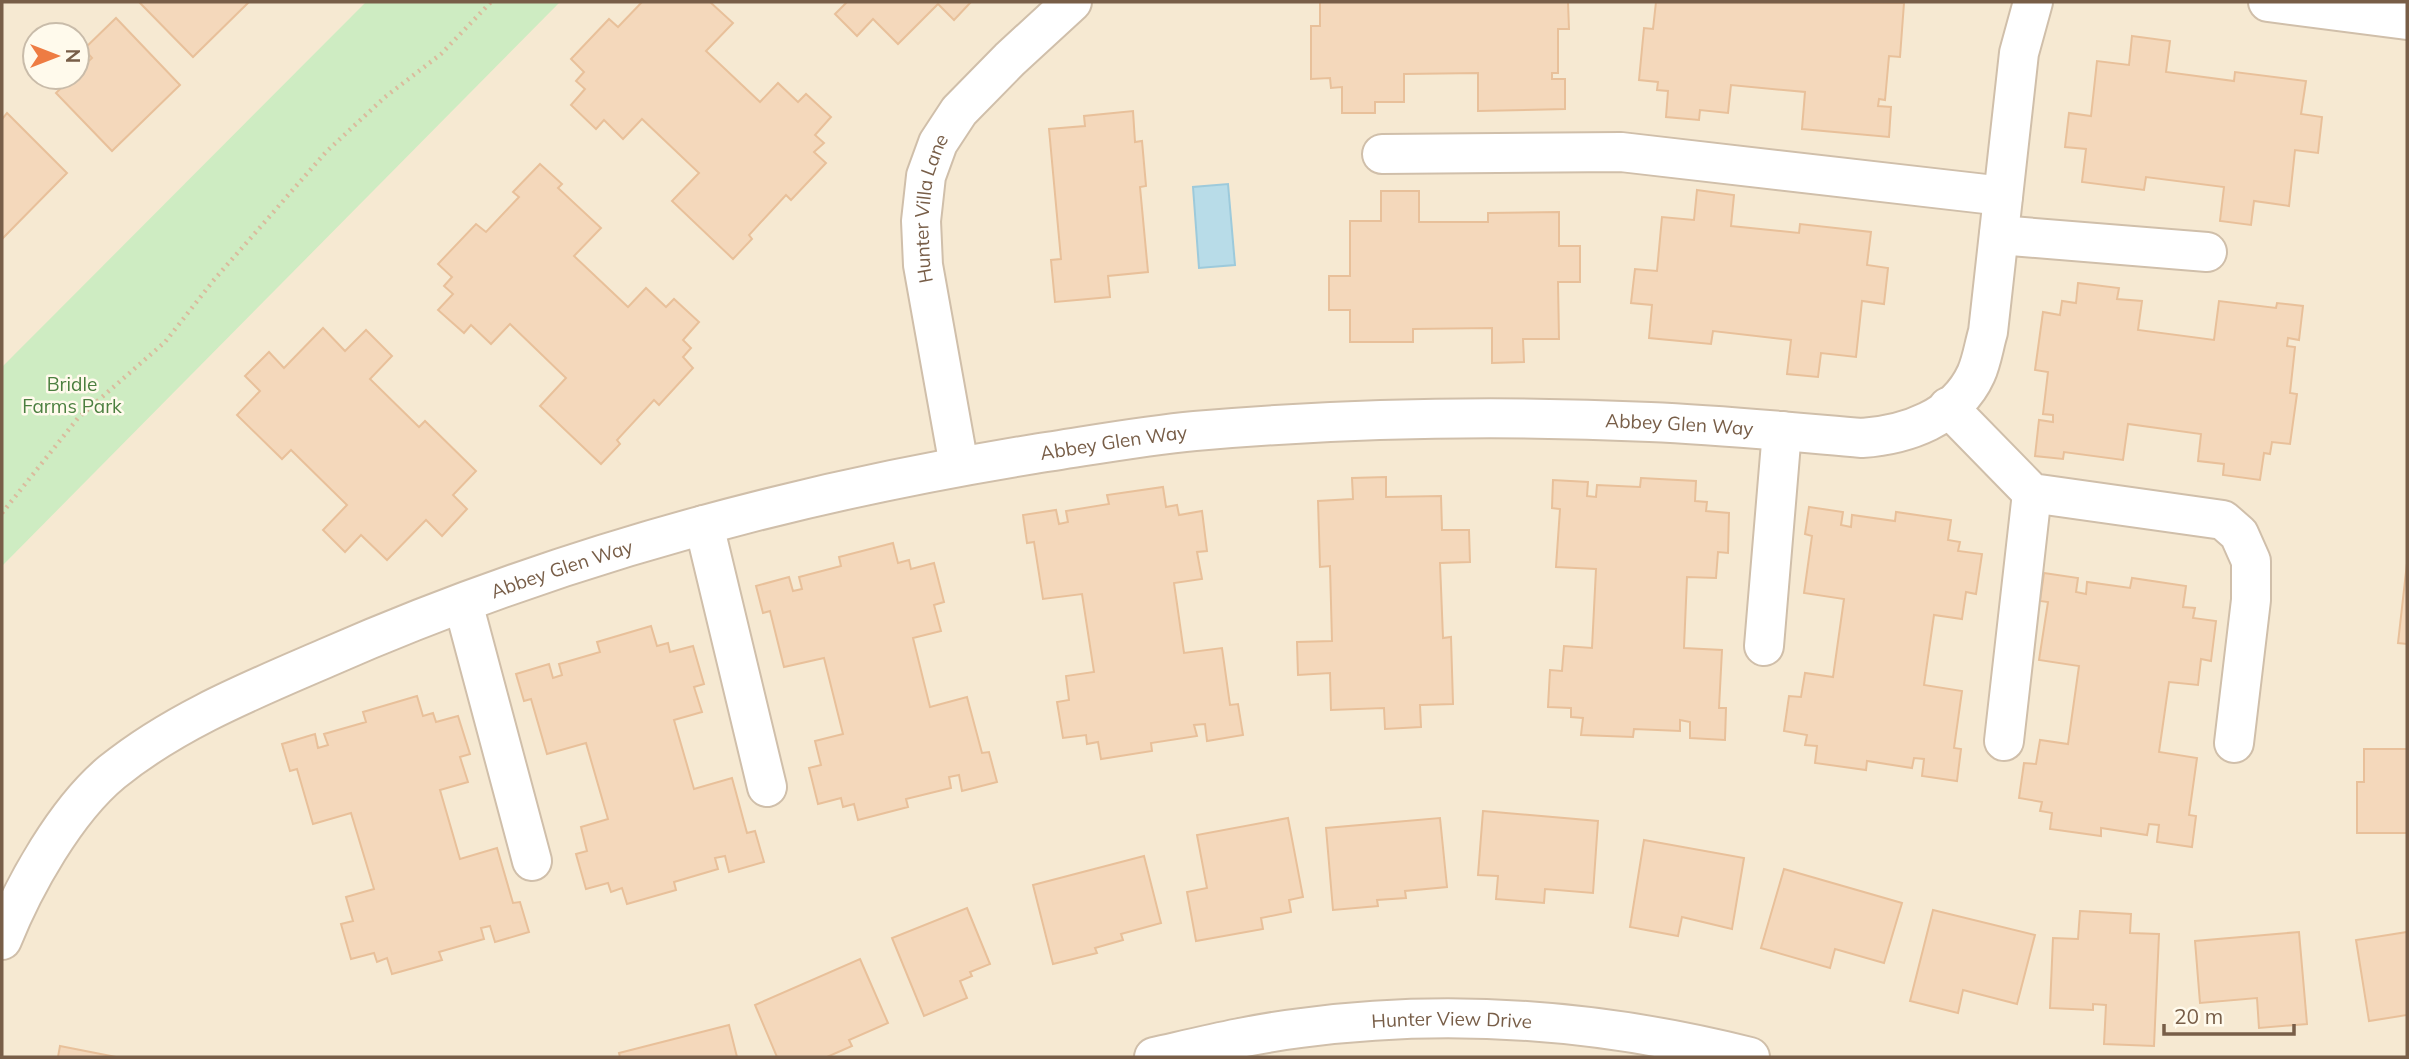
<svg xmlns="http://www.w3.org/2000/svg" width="2409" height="1059" viewBox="0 0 2409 1059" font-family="Mulish,sans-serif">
<rect width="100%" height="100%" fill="#fdf6e5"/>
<path fill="#f6e9d2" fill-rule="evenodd" d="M2 2H2407V1057H2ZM35 35H77V77H35Z"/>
<path fill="#ceecc2" d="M366 2H560L2 566V367Z"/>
<path fill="#b8dce8" stroke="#9dcadb" stroke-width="2" d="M1228 184 1235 265 1199 268 1193 187Z"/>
<g fill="#f4d8bb" stroke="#e8c09a" stroke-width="2">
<path d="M142 2H249L193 57 140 3Z"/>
<path d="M642 2H710L733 23 706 51 760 102 778 83 798 102 806 94 831 117 815 135 824 143 814 152 826 163 791 200 786 195 749 235 752 239 733 259 672 201 699 173 642 119 623 139 604 120 596 129 571 105 585 89 576 81 584 72 571 59 609 19 618 27Z"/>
<path d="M847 2H971L954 20 938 4 898 44 873 19 857 36 835 14Z"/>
<path d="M1320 2H1568L1569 29H1558V73H1552V79H1565V109L1478 111V73L1404 74V102H1375V113H1342V87L1331 88 1330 78 1311 79V26H1320Z"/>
<path d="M1656 2 1904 3 1900 57 1889 56 1885 100 1879 99 1878 106 1891 107 1889 137 1802 129 1805 92 1731 85 1728 113 1700 110 1699 120 1666 117 1668 91 1657 90 1658 82 1639 80 1644 28 1653 29Z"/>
<path d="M116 18 180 85 112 151 56 93 72 77H77V72L92 58 84 49Z"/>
<path d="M2132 36 2170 41 2166 72 2234 81 2235 72 2306 81 2301 114 2322 117 2318 153 2295 150 2289 206 2254 201 2251 225 2220 221 2224 187 2146 177 2144 190 2082 182 2086 149 2065 147 2069 113 2091 116 2097 61 2129 65Z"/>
<path d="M1133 111 1135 142 1142 141 1146 186 1140 187 1148 272 1108 276 1110 297 1055 302 1051 260 1061 259 1049 129 1085 126 1084 116Z"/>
<path d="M7 113 67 173 2 239V119Z"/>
<path d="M540 164 562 184 558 188 601 228 574 256 628 307 646 288 666 307 674 299 699 322 683 340 691 348 683 357 693 368 659 405 654 400 617 440 620 444 601 464 540 406 566 378 510 324 491 344 471 325 464 333 438 310 453 294 444 286 452 277 438 264 476 224 486 232 519 197 513 192Z"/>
<path d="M1697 190 1734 195 1731 226 1799 233 1800 224 1871 232 1867 265 1888 268 1884 304 1862 301 1856 357 1821 353 1818 377 1787 374 1791 340 1713 331 1711 344 1649 338 1652 305 1631 303 1635 269 1657 271 1662 217 1694 220Z"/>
<path d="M1381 191H1419V222H1488V213L1559 212V246H1580V282H1558L1559 339H1523L1524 362 1492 363V328L1413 329V342H1350V310H1329V276H1350V221H1381Z"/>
<path d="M2078 283 2119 288 2117 299 2142 301 2138 330 2214 340 2219 301 2276 308 2277 303 2303 306 2299 340 2288 338 2287 346 2295 347 2290 393 2297 394 2290 444 2272 442 2270 454 2264 453 2260 480 2223 475 2224 464 2198 461 2201 434 2128 424 2123 460 2064 452 2063 459 2035 456 2039 420 2053 422V415L2043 414 2048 372 2035 370 2043 312 2060 315 2062 301 2076 303Z"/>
<path d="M323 328 345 351 366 330 392 356 370 379 419 427 425 421 476 471 453 495 467 509 442 536 426 520 387 560 361 535 345 552 323 530 347 505 291 450 282 459 237 415 260 391 245 376 269 352 284 368Z"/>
<path d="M1386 477V497L1441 496 1442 530H1469L1470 562 1440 563 1443 638 1451 637 1453 704 1420 705 1421 727 1385 729 1384 708 1331 710 1330 673 1298 675 1297 642 1332 641 1330 566 1320 567 1318 501 1353 499 1352 478Z"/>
<path d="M1641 478 1696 481 1695 501 1707 502 1706 511 1729 513 1728 553 1718 552 1716 578 1687 577 1684 648 1722 650 1719 708H1726L1725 740 1690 738V722L1680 720V731L1634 729 1633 737 1581 735 1583 718 1571 717V708L1548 707 1550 670 1562 671 1564 646 1592 648 1596 569 1556 567 1560 509 1552 508 1553 480 1588 482 1587 496 1596 497 1597 485 1640 487Z"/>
<path d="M1163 487 1166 507 1177 505 1179 515 1202 511 1207 551 1197 552 1202 579 1174 583 1184 653 1222 648 1230 705 1238 704 1243 735 1207 741 1205 724 1194 725 1197 736 1151 743 1152 751 1101 759 1098 742 1087 744 1086 735 1063 738 1057 702 1069 700 1066 676 1094 672 1082 594 1043 599 1034 542 1027 543 1023 515 1056 510 1059 524 1068 522 1066 511 1109 504 1107 495Z"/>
<path d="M1809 507 1843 512 1841 525 1851 527 1852 515 1895 521 1896 512 1951 520 1948 540 1960 542 1958 551 1982 554 1976 594 1966 592 1962 619 1934 615 1924 685 1962 691 1954 748 1961 749 1957 781 1922 776 1924 759 1914 758 1912 768 1867 761 1866 770 1815 763 1817 746 1805 745 1807 735 1784 731 1789 696 1801 697 1805 673 1833 677 1844 599 1804 593 1812 536 1805 534Z"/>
<path d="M893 543 898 563 909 560 911 569 934 563 944 602 934 605 941 631 913 638 930 707 967 697 982 753 989 752 997 782 962 791 959 775 949 777 951 788 906 799 908 807 858 820 854 804 843 807 841 798 818 804 809 768 821 765 815 741 843 734 824 658 784 667 770 611 763 613 756 586 789 577 793 591 802 589 799 577 841 566 839 557Z"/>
<path d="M2407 563V644L2398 643Z"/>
<path d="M2044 573 2078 578 2076 592 2086 594 2087 582 2130 588 2132 578 2186 586 2183 607 2195 608 2193 618 2216 621 2211 661 2201 659 2198 685 2169 682 2159 752 2197 758 2189 815 2196 816 2192 847 2157 842 2159 825 2149 824 2147 835 2101 828V836L2050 829 2052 813 2040 811 2042 802 2019 798 2024 763 2036 764 2040 740 2068 744 2079 666 2039 660 2048 602 2040 601Z"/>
<path d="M651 626 657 646 668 643 670 652 693 646 704 684 694 687 702 712 674 720 694 789 732 778 747 833 755 831 764 862 729 872 725 856 715 858 718 869 674 882 676 890 627 904 622 888 611 892 608 883 586 889 576 854 587 851 581 827 608 819 586 743 547 754 531 699 524 701 516 674 549 664 553 678 562 675 559 664 600 652 597 642Z"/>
<path d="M417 696 423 716 433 713 436 722 458 716 470 754 460 757 468 782 440 790 460 859 497 848 513 903 520 902 529 932 495 942 490 926 481 928 484 939 439 952 442 960 392 974 387 958 377 962 374 953 351 959 341 924 353 921 346 897 374 889 351 813 313 824 297 769 290 771 282 744 315 734 318 748 328 745 324 734 366 722 363 712Z"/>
<path d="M2364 749H2407V833H2357V782H2364Z"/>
<path d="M1483 811 1598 821 1593 893 1545 889 1544 903 1496 899 1498 876 1478 875Z"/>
<path d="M1288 818 1303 897 1289 900 1291 912 1261 918 1263 929 1196 941 1187 892 1207 888 1197 835Z"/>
<path d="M1440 818 1447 887 1405 891 1406 898 1377 900 1378 906 1333 910 1326 828Z"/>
<path d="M1644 840 1744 858 1732 929 1682 917 1678 936 1630 927Z"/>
<path d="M1144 856 1161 923 1121 934 1123 940 1095 948 1097 953 1053 964 1033 885Z"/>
<path d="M1784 869 1902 903 1884 963 1835 949 1830 968 1761 948Z"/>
<path d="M967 908 990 964 970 972 972 976 960 981 967 998 924 1016 892 938Z"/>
<path d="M1933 910 2035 935 2017 1004 1963 990 1958 1013 1910 1001Z"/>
<path d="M2080 911 2131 914 2130 933 2159 934 2154 1046 2104 1044 2106 1005 2093 1004V1010L2050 1008 2053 938 2078 939Z"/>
<path d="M2299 932 2307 1024 2259 1028 2257 998 2200 1003 2195 941Z"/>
<path d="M2407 932V1015L2369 1021 2356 940Z"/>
<path d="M860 959 888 1023 849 1040 852 1046 827 1057H777L755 1005Z"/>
<path d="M729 1025 737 1057H620L619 1053Z"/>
<path d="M60 1046 116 1057H58Z"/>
</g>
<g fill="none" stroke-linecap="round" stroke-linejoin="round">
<g stroke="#d0bfaa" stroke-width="42">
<g id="minor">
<path d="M2268 2 2407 20"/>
<path d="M1382 154 1621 152 2003 196"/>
<path d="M1999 235 2207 252"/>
<path d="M1948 407 2032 493 2223 520 2239 534 2251 561V600L2234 743"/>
<path id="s1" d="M959 466 923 265 921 221 926 176 938 143 959 111 1010 59 1072 2"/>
<path d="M704 525 767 787"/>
<path d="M463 603 532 861"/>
<path d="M1764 646 1782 431"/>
<path d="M2004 741 2032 493"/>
<path id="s2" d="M2 940C24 885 66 810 112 772 175 721 252 690 326 658 551 559 792 493 1034 454 1088 446 1141 436 1195 431 1346 418 1498 415 1650 422 1721 425 1792 432 1862 438 1906 435 1956 418 1976 374 1982 361 1984 345 1988 332L2019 53 2033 2"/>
<path id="s3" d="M1154 1057C1203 1046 1251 1034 1301 1028 1451 1008 1603 1020 1750 1057"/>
</g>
</g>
<path stroke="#dabb9d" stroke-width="4.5" stroke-dasharray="2 5" stroke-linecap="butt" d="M2 513 78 418 165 342 213 281 326 152 385 97 441 54 491 2"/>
<use href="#minor" stroke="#fff" stroke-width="38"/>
</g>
<g text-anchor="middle" stroke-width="5" stroke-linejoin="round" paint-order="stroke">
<g font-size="19" fill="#785e48" stroke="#fffaec">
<text dy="7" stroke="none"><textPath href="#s1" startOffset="262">Hunter Villa Lane</textPath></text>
<text dy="7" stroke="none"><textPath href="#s2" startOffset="1832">Abbey Glen Way</textPath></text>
<text dy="7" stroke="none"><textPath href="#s2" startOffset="1265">Abbey Glen Way</textPath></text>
<text dy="7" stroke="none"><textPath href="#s2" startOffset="698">Abbey Glen Way</textPath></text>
<text dy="7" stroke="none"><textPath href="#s3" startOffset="301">Hunter View Drive</textPath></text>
</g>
<g font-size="19" fill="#4b7f3f" stroke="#fffaec">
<text x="72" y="391">Bridle<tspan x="72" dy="22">Farms Park</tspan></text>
</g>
</g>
<rect width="2409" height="1059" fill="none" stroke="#785e48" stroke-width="7"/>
<g transform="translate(56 56) rotate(90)"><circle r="33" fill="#fffaec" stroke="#c9bcaa" stroke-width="2"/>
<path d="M0-5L12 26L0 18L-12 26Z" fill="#ee7c43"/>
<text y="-10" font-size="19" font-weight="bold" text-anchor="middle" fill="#785e48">N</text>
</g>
<path d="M2164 1024v10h130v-10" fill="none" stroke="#785e48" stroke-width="3.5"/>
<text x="2174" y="1024" font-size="21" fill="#785e48" stroke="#fffaec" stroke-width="5" paint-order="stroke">20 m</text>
</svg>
